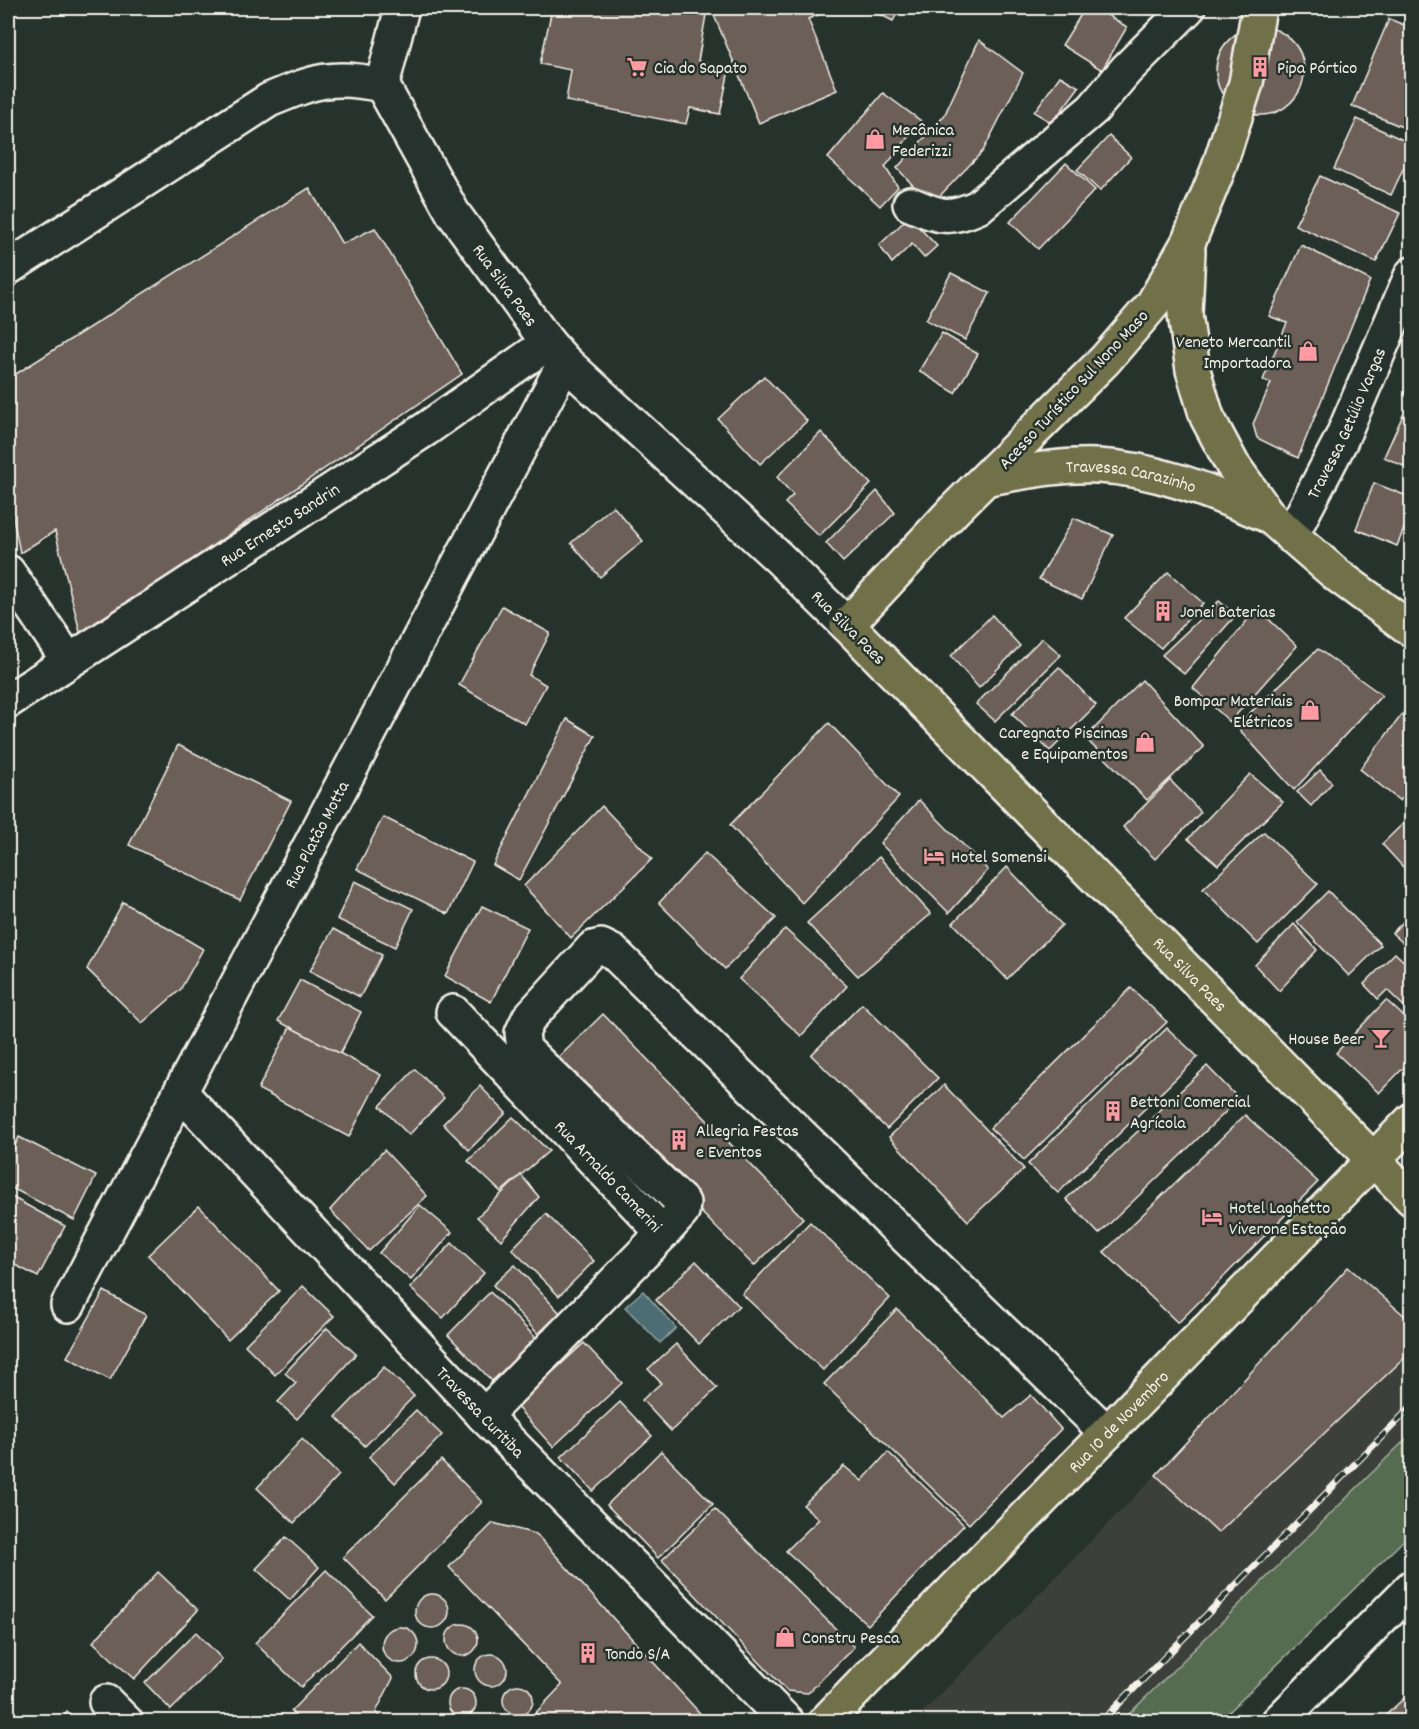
<svg xmlns="http://www.w3.org/2000/svg" width="1419" height="1729" viewBox="0 0 1419 1729" font-family="Dekko,sans-serif">
<rect width="100%" height="100%" fill="#26332d"/>
<filter id="ink" filterUnits="userSpaceOnUse"><feTurbulence type="fractalNoise" baseFrequency=".0167" numOctaves="2"/><feDisplacementMap in="SourceGraphic" scale="12" xChannelSelector="R" yChannelSelector="G"/><feConvolveMatrix kernelMatrix="1 2 1 2 8 2 1 2 1" color-interpolation-filters="sRGB"/></filter>
<g filter="url(#ink)">
<path fill="#3b403a" d="M1411 1351V1533L1220 1721 913 1722 1156 1475Z"/>
<path fill="#566c51" stroke="#a5ae9c" stroke-width="1.5" d="M1411 1434V1533L1220 1721H1122Z"/>
<path fill="#4c6d73" stroke="#8fa2a2" stroke-width="1.5" d="M643 1291 676 1328 660 1343 625 1307Z"/>
<g fill="#6c5f59" stroke="#f4f1e8" stroke-width="1.5">
<path d="M579 8H692L691 10 706 15 698 61 729 70 720 114 690 108 686 124 566 101 571 70 540 64 552 9 578 13Z"/>
<path d="M711 8H835L808 19 837 90 759 123Z"/>
<path d="M867 8H900L893 21Z"/>
<path d="M1085 8H1096L1127 27 1102 70 1062 45Z"/>
<path d="M1389 19 1412 28V131L1352 106Z"/>
<circle cx="1260" cy="71" r="44"/>
<path d="M979 40 1023 73 983 151 931 205 897 168 944 116Z"/>
<path d="M1060 76 1079 87 1052 123 1034 112Z"/>
<path d="M883 93 921 121 885 167 898 187 880 206 828 158Z"/>
<path d="M1357 119 1412 144V150L1391 195 1334 169Z"/>
<path d="M1109 136 1131 157 1100 191 1077 170Z"/>
<path d="M1066 163 1095 190 1038 249 1010 222Z"/>
<path d="M1320 176 1400 213 1376 262 1295 225Z"/>
<path d="M309 188 342 244 375 228 462 374 81 636 55 531 20 553 8 491V379Z"/>
<path d="M909 217 937 246 924 258 912 244 892 263 879 245Z"/>
<path d="M1301 245 1370 280 1298 458 1257 438 1253 424 1271 383 1263 380 1287 323 1269 316Z"/>
<path d="M951 273 990 293 965 340 926 320Z"/>
<path d="M942 333 978 354 955 393 919 371Z"/>
<path d="M764 376 807 421 760 464 718 419Z"/>
<path d="M1412 379V398L1404 395Z"/>
<path d="M1403 415 1412 419V470L1384 457Z"/>
<path d="M821 432 871 484 819 536 785 503 793 495 777 477Z"/>
<path d="M1374 483 1412 498V509L1397 546 1356 529Z"/>
<path d="M877 491 895 513 843 562 826 543Z"/>
<path d="M613 506 643 541 600 577 571 543Z"/>
<path d="M1074 518 1113 535 1082 599 1039 579Z"/>
<path d="M1168 572 1203 603 1161 648 1124 618Z"/>
<path d="M1219 601 1236 615 1184 674 1162 655Z"/>
<path d="M502 606 550 633 529 675 546 685 525 724 459 685Z"/>
<path d="M1257 608 1297 646 1230 722 1193 688Z"/>
<path d="M992 615 1020 646 979 688 951 656Z"/>
<path d="M1042 638 1061 655 995 721 976 704Z"/>
<path d="M1318 649 1382 695 1294 790 1236 726Z"/>
<path d="M1059 667 1096 705 1050 751 1012 714Z"/>
<path d="M1142 680 1204 747 1147 800 1085 738Z"/>
<path d="M1404 712 1412 718V786L1400 801 1360 769Z"/>
<path d="M567 719 595 736 519 880 493 865Z"/>
<path d="M829 723 899 797 802 903 730 825Z"/>
<path d="M178 745 291 801 240 900 129 845Z"/>
<path d="M1320 770 1332 783 1311 806 1297 792Z"/>
<path d="M1250 774 1283 802 1218 865 1188 839Z"/>
<path d="M1170 780 1201 812 1155 859 1123 827Z"/>
<path d="M919 800 988 870 949 913 880 843Z"/>
<path d="M602 806 652 859 571 938 524 886Z"/>
<path d="M1412 815V858L1403 867 1382 844Z"/>
<path d="M383 817 473 862 448 914 357 869Z"/>
<path d="M1264 832 1318 884 1258 944 1203 889Z"/>
<path d="M705 853 776 918 725 969 659 903Z"/>
<path d="M879 857 931 914 858 976 807 923Z"/>
<path d="M1007 867 1062 925 1007 979 953 923Z"/>
<path d="M355 881 413 909 395 947 337 919Z"/>
<path d="M1328 891 1381 945 1349 976 1297 922Z"/>
<path d="M123 902 203 949 180 990 142 1023 87 969Z"/>
<path d="M482 906 528 928 491 1002 445 976Z"/>
<path d="M1412 913V951L1392 933Z"/>
<path d="M1294 924 1317 950 1279 991 1255 965Z"/>
<path d="M333 929 382 955 360 997 310 971Z"/>
<path d="M785 929 847 986 801 1036 739 979Z"/>
<path d="M1395 953 1412 969V1014L1387 990 1378 999 1364 984Z"/>
<path d="M300 980 361 1012 340 1054 278 1021Z"/>
<path d="M1131 988 1167 1022 1024 1160 990 1128Z"/>
<path d="M1386 1000 1412 1024V1059L1379 1093 1336 1053Z"/>
<path d="M862 1004 938 1078 887 1129 811 1055Z"/>
<path d="M603 1014 803 1218 754 1266 554 1062Z"/>
<path d="M290 1027 381 1075 349 1137 258 1089Z"/>
<path d="M1167 1028 1198 1057 1058 1193 1028 1164Z"/>
<path d="M1207 1066 1239 1099 1099 1234 1066 1199Z"/>
<path d="M415 1069 444 1098 409 1135 380 1106Z"/>
<path d="M944 1085 1024 1169 968 1221 889 1137Z"/>
<path d="M480 1086 506 1113 469 1150 443 1124Z"/>
<path d="M1245 1115 1318 1182 1178 1323 1104 1252Z"/>
<path d="M513 1117 549 1151 501 1192 468 1161Z"/>
<path d="M19 1137 96 1176 74 1220 8 1186V1160Z"/>
<path d="M384 1150 427 1196 369 1251 330 1210Z"/>
<path d="M521 1175 539 1197 501 1240 477 1217Z"/>
<path d="M8 1195 65 1226 38 1277 8 1261Z"/>
<path d="M420 1205 452 1232 411 1280 379 1253Z"/>
<path d="M199 1206 279 1291 228 1340 148 1255Z"/>
<path d="M546 1214 594 1261 559 1296 512 1249Z"/>
<path d="M810 1222 890 1298 823 1370 742 1294Z"/>
<path d="M452 1243 484 1273 443 1318 410 1288Z"/>
<path d="M696 1261 739 1306 699 1344 656 1300Z"/>
<path d="M515 1265 560 1313 538 1334 493 1285Z"/>
<path d="M1348 1267 1412 1322V1351L1218 1533 1156 1475Z"/>
<path d="M303 1286 334 1316 275 1375 245 1345Z"/>
<path d="M104 1291 146 1315 110 1380 67 1357Z"/>
<path d="M490 1292 538 1340 492 1381 448 1335Z"/>
<path d="M897 1309 1004 1418 1031 1395 1061 1429 969 1524 824 1384Z"/>
<path d="M327 1328 356 1354 297 1419 278 1402 296 1383 285 1373Z"/>
<path d="M584 1343 622 1383 553 1447 516 1406Z"/>
<path d="M676 1344 717 1388 671 1431 642 1400 661 1383 648 1369Z"/>
<path d="M384 1367 414 1396 365 1446 336 1417Z"/>
<path d="M620 1402 652 1436 593 1491 561 1457Z"/>
<path d="M416 1410 442 1435 395 1483 369 1457Z"/>
<path d="M302 1439 339 1475 294 1523 257 1488Z"/>
<path d="M661 1451 713 1504 658 1558 607 1505Z"/>
<path d="M888 1452 964 1525 868 1625 786 1551 819 1519 803 1505 844 1466 862 1481Z"/>
<path d="M441 1460 482 1502 385 1599 343 1557Z"/>
<path d="M715 1509 854 1647 808 1693 787 1691 662 1560Z"/>
<path d="M493 1523 536 1534 708 1722H527L562 1685 449 1567Z"/>
<path d="M286 1537 319 1567 290 1600 256 1569Z"/>
<path d="M326 1570 372 1615 301 1687 255 1643Z"/>
<path d="M158 1572 198 1610 134 1679 93 1642Z"/>
<circle cx="432" cy="1611" r="17"/>
<circle cx="462" cy="1640" r="16"/>
<circle cx="400" cy="1645" r="18"/>
<path d="M196 1632 222 1659 171 1710 145 1683Z"/>
<path d="M358 1642 393 1678 376 1712 386 1722H300L291 1711Z"/>
<circle cx="491" cy="1670" r="16"/>
<circle cx="431" cy="1674" r="15"/>
<circle cx="518" cy="1700" r="15"/>
<circle cx="462" cy="1703" r="14"/>
<path d="M1412 1691V1722H1395L1387 1714Z"/>
<path d="M67 1711 78 1722H62Z"/>
<path d="M487 1717H491L498 1722H478Z"/>
</g>
<g fill="none" stroke-linecap="round" stroke-linejoin="round">
<g stroke="#f4f1e8" stroke-width="38">
<g id="minor">
<path id="s1" d="M402 8 382 85 453 213 548 343 565 362 779 558 847 625"/>
<path d="M910 204C939 216 947 221 978 207L1093 109 1126 70 1188 8"/>
<path d="M8 268 269 100C315 81 332 74 382 85"/>
<path id="s2" d="M1291 536 1341 440 1412 274"/>
<path d="M8 572 68 660"/>
<path id="s3" d="M8 701 426 429 548 343"/>
<path id="s4" d="M453 1012 663 1233 484 1416"/>
<path id="s5" d="M182 1094 484 1416 787 1722"/>
<path d="M663 1233 682 1212 683 1203 524 1049 522 1033 529 1018 593 948 601 946 613 952 1107 1433"/>
<path id="s6" d="M68 1305 565 362"/>
<path d="M106 1702 126 1722"/>
<path d="M1278 1722 1412 1587"/>
</g>
</g>
<g stroke="#f4f1e8" stroke-width="38">
<g id="major">
<path id="s7" d="M1259 8 1246 83 1218 170 1188 243 1153 304 1105 360 955 509 847 625 1412 1199"/>
<path d="M1188 251 1185 314 1193 370 1207 417 1232 464 1269 516 1337 575 1412 630"/>
<path id="s8" d="M989 478C1025 472 1062 464 1098 466 1159 469 1213 493 1269 516"/>
<path id="s9" d="M825 1722 1412 1120"/>
</g>
</g>
<use href="#minor" stroke="#26332d" stroke-width="33"/>
<use href="#major" stroke="#70704a" stroke-width="33"/>
<g stroke="#f4f1e8" stroke-width="7">
<path id="rail" d="M1101 1722 1412 1406"/>
</g>
<use href="#rail" stroke="#26332d" stroke-width="4.5" stroke-dasharray="14" stroke-linecap="butt"/>
</g>
</g>
<defs>
<g id="supermarket-bare" transform="scale(1.62)"><path d="M-6-5.5h2.5l.6 2H6L4.5 2H-2.5L-4.4-4H-6ZM-1.5 3.2a1.3 1.3 0 1 0 .1 0ZM3 3.2a1.3 1.3 0 1 0 .1 0Z" fill="#ff9aa2" stroke="#26332d" stroke-width="2.5" paint-order="stroke"/></g>
<g id="building-bare" transform="scale(1.62)"><path d="M-4-6H4V6H1V3H-1V6H-4ZM-2.5-4.3h1.7v1.8h-1.7ZM.8-4.3h1.7v1.8H.8ZM-2.5-1h1.7V.8h-1.7ZM.8-1h1.7V.8H.8Z" fill="#ff9aa2" stroke="#26332d" stroke-width="2.5" paint-order="stroke"/></g>
<g id="shop-bare" transform="scale(1.62)"><path d="M-5-2.5h2.3a2.7 3.5 0 0 1 5.4 0H5L5.5 6h-11ZM-1.5-2.5h3a1.5 2.3 0 0 0-3 0Z" fill="#ff9aa2" stroke="#26332d" stroke-width="2.5" paint-order="stroke"/></g>
<g id="hotel-bare" transform="scale(1.62)"><path d="M-6-4.5h1.5V1H6V5H4.5V3h-9V5H-6ZM-4 0a1.8 1.8 0 1 1 3.6 0ZM.5 0V-2.5h3Q6-2.5 6 0Z" fill="#ff9aa2" stroke="#26332d" stroke-width="2.5" paint-order="stroke"/></g>
<g id="bar-bare" transform="scale(1.62)"><path d="M-6-5H6L.8 .8V4.5H3.5V6h-7V4.5H-.8V.8Z" fill="#ff9aa2" stroke="#26332d" stroke-width="2.5" paint-order="stroke"/></g>
</defs>
<g fill-rule="evenodd">
<use href="#supermarket-bare" x="637" y="67"/>
<use href="#building-bare" x="1260" y="67"/>
<use href="#shop-bare" x="875" y="139"/>
<use href="#shop-bare" x="1308" y="351"/>
<use href="#building-bare" x="1163" y="611"/>
<use href="#shop-bare" x="1310" y="710"/>
<use href="#shop-bare" x="1145" y="742"/>
<use href="#hotel-bare" x="934" y="856"/>
<use href="#bar-bare" x="1381" y="1038"/>
<use href="#building-bare" x="1113" y="1111"/>
<use href="#building-bare" x="679" y="1140"/>
<use href="#hotel-bare" x="1212" y="1217"/>
<use href="#shop-bare" x="785" y="1637"/>
<use href="#building-bare" x="588" y="1653"/>
</g>
<g text-anchor="middle" stroke-width="5" stroke-linejoin="round" paint-order="stroke">
<g font-size="18" fill="#f4f1e8" stroke="#26332d" text-anchor="start">
<text x="654" y="73">Cia do Sapato</text>
<text x="1277" y="73">Pipa Pórtico</text>
<text x="892" y="135">Mecânica<tspan x="892" dy="21">Federizzi</tspan></text>
<text x="1291" y="347" text-anchor="end">Veneto Mercantil<tspan x="1291" dy="21">Importadora</tspan></text>
<text x="1180" y="617">Jonei Baterias</text>
<text x="1293" y="706" text-anchor="end">Bompar Materiais<tspan x="1293" dy="21">Elétricos</tspan></text>
<text x="1128" y="738" text-anchor="end">Caregnato Piscinas<tspan x="1128" dy="21">e Equipamentos</tspan></text>
<text x="951" y="862">Hotel Somensi</text>
<text x="1364" y="1044" text-anchor="end">House Beer</text>
<text x="1130" y="1107">Bettoni Comercial<tspan x="1130" dy="21">Agrícola</tspan></text>
<text x="696" y="1136">Allegria Festas<tspan x="696" dy="21">e Eventos</tspan></text>
<text x="1229" y="1213">Hotel Laghetto<tspan x="1229" dy="21">Viverone Estação</tspan></text>
<text x="802" y="1643">Constru Pesca</text>
<text x="605" y="1659">Tondo S/A</text>
</g>
<g font-size="18" fill="#f4f1e8" stroke="#26332d">
<text dy="6" stroke="none"><textPath href="#s1" startOffset="315">Rua Silva Paes</textPath></text>
<text transform="translate(1073 389) rotate(-47)" y="6">Acesso Turístico Sul Nono Maso</text>
<text dy="6" stroke="none"><textPath href="#s2" startOffset="126">Travessa Getúlio Vargas</textPath></text>
<text dy="6" stroke="none"><textPath href="#s8" startOffset="144">Travessa Carazinho</textPath></text>
<text dy="6" stroke="none"><textPath href="#s3" startOffset="324">Rua Ernesto Sandrin</textPath></text>
<text transform="translate(849 627) rotate(45)" y="6">Rua Silva Paes</text>
<text dy="6" stroke="none"><textPath href="#s6" startOffset="532">Rua Platão Motta</textPath></text>
<text dy="6" stroke="none"><textPath href="#s7" startOffset="1250">Rua Silva Paes</textPath></text>
<text dy="6" stroke="none"><textPath href="#s4" startOffset="226">Rua Arnaldo Camerini</textPath></text>
<text dy="6" stroke="none"><textPath href="#s5" startOffset="436">Travessa Curitiba</textPath></text>
<text dy="6" stroke="none"><textPath href="#s9" startOffset="420">Rua 10 de Novembro</textPath></text>
</g>
</g>
<rect width="1419" height="1729" fill="none" stroke="#26332d" stroke-width="30"/>
<rect x="15" y="15" width="1389" height="1699" fill="none" stroke="#f4f1e8" stroke-width="2" filter="url(#ink)"/>
</svg>
